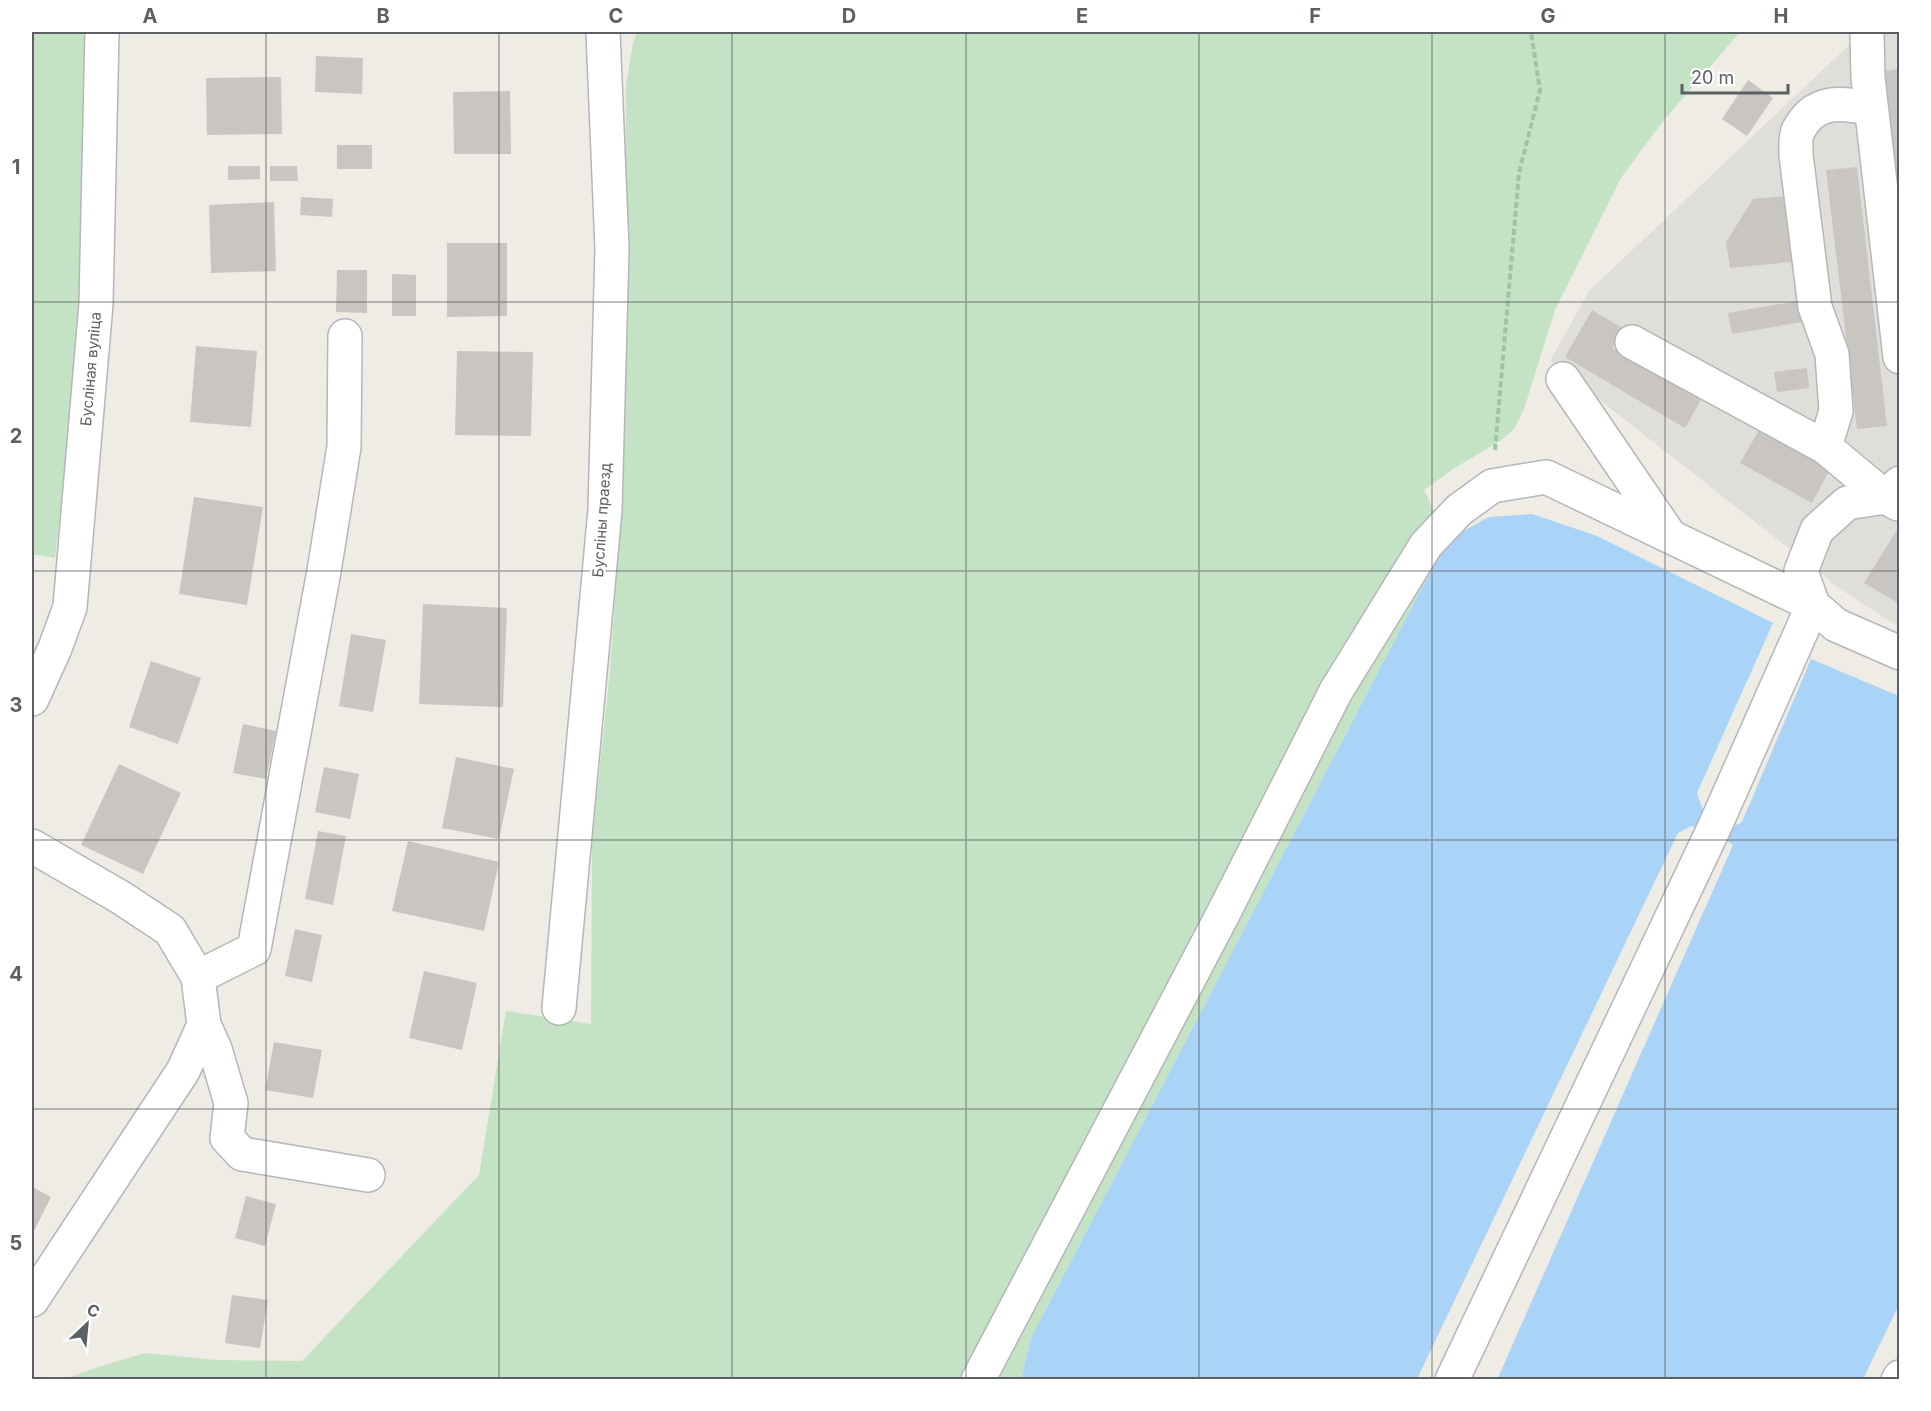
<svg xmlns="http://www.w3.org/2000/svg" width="1931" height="1411" viewBox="0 0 1931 1411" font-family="Inter,sans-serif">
<rect width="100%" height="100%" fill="#eeece4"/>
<path fill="#dfded9" d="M1863 32H1899V627L1842 590 1550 361 1589 291Z"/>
<g fill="#c3e3c4">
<path d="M32 32H90L83 322 55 558 32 554Z"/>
<path d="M637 32H1740L1663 121 1621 178 1555 310 1524 409 1514 429 1500 441 1453 469 1424 490 1447 540 1031 1338 1021 1379 62 1380 107 1364 146 1353 215 1360 302 1361 479 1175 506 1011 591 1024 592 840 610 671 620 523 624 334 626 85 633 43Z"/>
</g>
<g fill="#aad3f8">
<path d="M1532 514 1597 536 1773 623 1697 793 1702 808 1710 814 1704 828 1691 826 1678 833 1417 1379 1021 1380 1031 1338 1447 540 1489 517Z"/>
<path d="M1811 659 1899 696V1305L1863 1379 1497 1380 1733 845 1719 834 1742 822Z"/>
</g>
<g fill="#c9c6c2">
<path d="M316 56 363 58 362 94 315 92Z"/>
<path d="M1900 69V224L1879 72Z"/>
<path d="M281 77 282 134 207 135 206 78Z"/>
<path d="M1748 80 1773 98 1747 136 1722 119Z"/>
<path d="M510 91 511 154H454L453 92Z"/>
<rect x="337" y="145" width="35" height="24"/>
<path d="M228 166H260V179L228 180Z"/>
<path d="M270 166H297L298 181H270Z"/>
<path d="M1857 167 1887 426 1857 429 1826 170Z"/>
<path d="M1786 196 1792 262 1730 268 1726 242 1753 199Z"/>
<path d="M301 197 333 199 332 217 300 215Z"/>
<path d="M274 202 276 271 211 273 209 205Z"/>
<path d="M447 243H507V316L447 317Z"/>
<path d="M337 270H367V313L336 312Z"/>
<path d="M392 274 416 275V316H392Z"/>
<path d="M1798 301 1802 322 1732 334 1728 313Z"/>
<path d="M1592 310 1624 329 1612 348 1701 400 1685 428 1565 357Z"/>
<path d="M196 346 257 351 251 427 190 422Z"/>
<path d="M457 351 533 352 531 436 455 435Z"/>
<path d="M1807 368 1809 388 1777 392 1774 372Z"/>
<path d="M1759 430 1830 469 1812 503 1740 463Z"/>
<path d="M194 497 263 507 247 605 179 594Z"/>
<path d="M1900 525V604L1864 583Z"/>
<path d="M423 604 507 608 503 707 419 704Z"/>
<path d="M351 634 386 640 373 712 339 706Z"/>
<path d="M151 661 201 678 178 744 129 727Z"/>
<path d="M243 724 276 731 266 779 233 773Z"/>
<path d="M456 757 514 769 499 839 442 828Z"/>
<path d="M119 764 181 793 143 874 81 845Z"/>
<path d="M324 767 359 774 350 819 315 812Z"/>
<path d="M318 831 346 836 333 905 305 899Z"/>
<path d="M408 841 499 862 484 931 392 911Z"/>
<path d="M295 929 322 935 312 982 285 976Z"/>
<path d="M424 971 477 983 462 1050 409 1038Z"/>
<path d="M274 1042 322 1050 313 1098 265 1090Z"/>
<path d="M32 1187 51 1197 32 1235Z"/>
<path d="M246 1196 276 1204 265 1246 235 1238Z"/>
<path d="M232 1295 268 1300 260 1348 225 1343Z"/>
</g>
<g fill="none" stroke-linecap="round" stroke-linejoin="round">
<g stroke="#b5b6ba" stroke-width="36">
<g id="minor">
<path d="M1867 32 1868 78 1900 357"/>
<path d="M1632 342 1825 447 1885 497 1900 483"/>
<path d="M1563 379 1670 536"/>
<path d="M1825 447 1836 411 1832 354 1815 307 1796 155C1796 148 1795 137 1798 131 1814 99 1841 102 1871 109"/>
<path d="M1898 504 1885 497 1847 503 1817 530 1801 571 1813 605 1836 625 1900 653"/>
<path d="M32 699 55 648 70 607 96 304 102 32"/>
<path d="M32 846 120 897 170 930 198 977 204 1025 183 1071 32 1300"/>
<path d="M198 977 254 949 324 571 344 447 345 336"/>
<path d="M559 1008 605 510 612 249 603 32"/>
<path d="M204 1025 215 1049 231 1103 227 1138 242 1154 368 1175"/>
<path d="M978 1380 1223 914 1336 691 1426 545 1459 510 1492 486 1546 477 1813 605 1715 826 1452 1380"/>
<path d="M1898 1380 1900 1377"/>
</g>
</g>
<path stroke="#9cc4a9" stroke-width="4" stroke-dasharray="6 3" stroke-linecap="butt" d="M1495 450 1519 173 1540 90 1531 32"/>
<use href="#minor" stroke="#fff" stroke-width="33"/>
</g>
<path fill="none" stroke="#5c5f64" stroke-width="1.5" stroke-opacity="0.55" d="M266 32V1380M499 32V1380M732 32V1380M966 32V1380M1199 32V1380M1432 32V1380M1665 32V1380M32 302H1900M32 571H1900M32 840H1900M32 1109H1900"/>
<g text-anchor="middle" stroke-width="5" stroke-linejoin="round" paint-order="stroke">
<g font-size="15" fill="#5c5f64" stroke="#fff">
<text transform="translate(91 369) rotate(-85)" y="5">Бусліная вуліца</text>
<text transform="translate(602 520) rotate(-86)" y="5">Бусліны праезд</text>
</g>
</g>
<rect width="1931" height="1411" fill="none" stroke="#ffffff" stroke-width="66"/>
<g transform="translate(87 1324) rotate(26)" stroke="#ffffff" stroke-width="4.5" paint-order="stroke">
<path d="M0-4.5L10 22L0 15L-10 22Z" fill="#5c5f64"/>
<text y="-9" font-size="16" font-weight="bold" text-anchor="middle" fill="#5c5f64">С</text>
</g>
<path d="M1682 84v9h106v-9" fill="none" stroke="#5c5f64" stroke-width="3"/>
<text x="1691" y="84" font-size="18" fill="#5c5f64" stroke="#ffffff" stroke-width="4.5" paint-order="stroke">20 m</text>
<rect x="33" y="33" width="1865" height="1345" fill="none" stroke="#5c5f64" stroke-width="2"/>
<g font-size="20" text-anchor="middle" font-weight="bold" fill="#5c5f64">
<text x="150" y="23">A</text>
<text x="383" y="23">B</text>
<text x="616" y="23">C</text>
<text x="849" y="23">D</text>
<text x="1082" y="23">E</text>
<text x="1315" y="23">F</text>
<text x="1548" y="23">G</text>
<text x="1781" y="23">H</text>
<text x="16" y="174">1</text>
<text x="16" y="443">2</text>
<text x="16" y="712">3</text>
<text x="16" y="981">4</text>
<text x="16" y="1250">5</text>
</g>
</svg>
